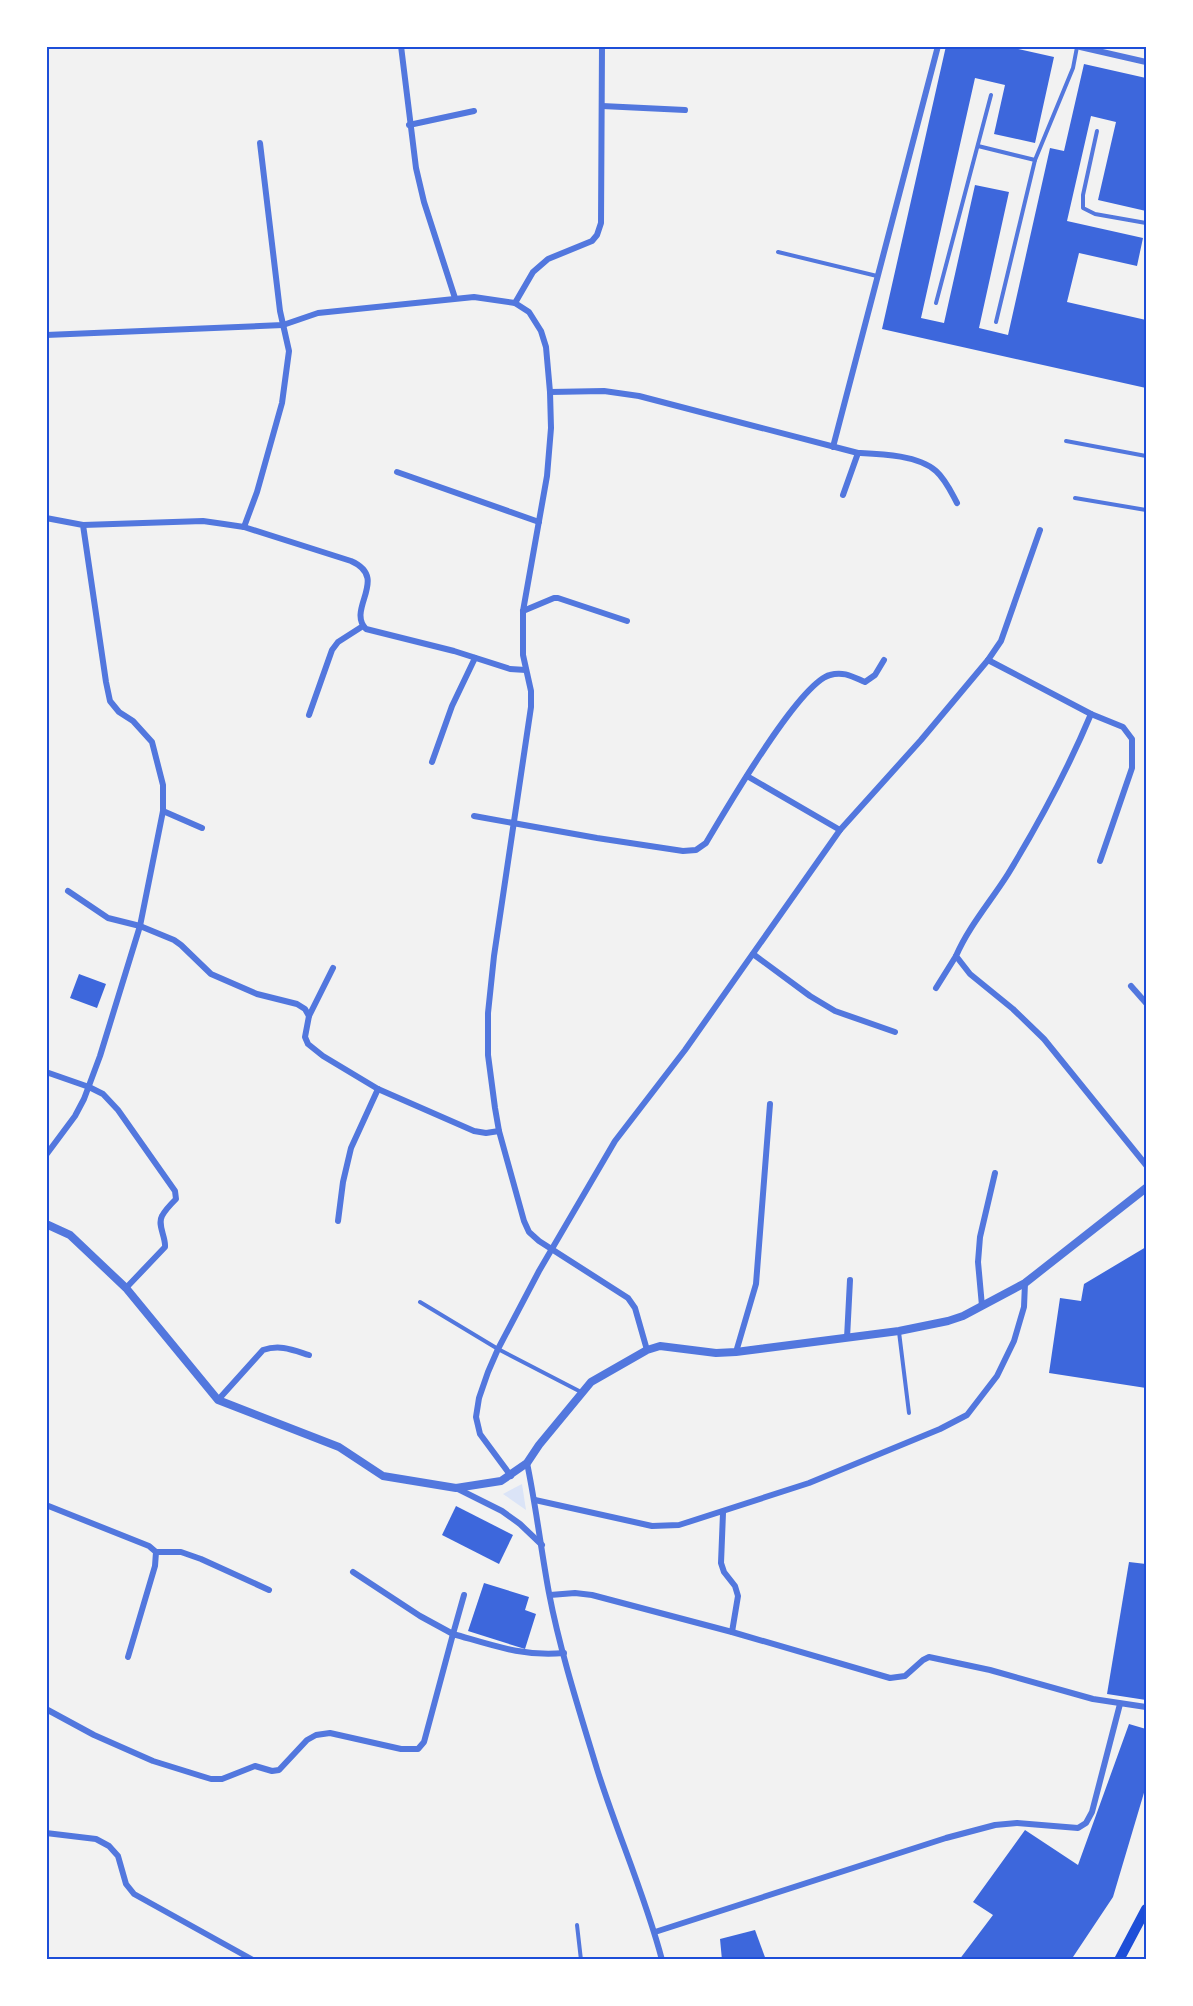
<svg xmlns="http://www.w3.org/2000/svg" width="1193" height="2006" viewBox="0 0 1193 2006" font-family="Karla,sans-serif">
<rect width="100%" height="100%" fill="#f2f2f2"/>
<path fill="#dbe4f7" d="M522 1484 526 1510 503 1494Z"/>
<g fill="#3d67dc">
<path d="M946 46H1005L1054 57 1035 143 994 134 1005 85 975 78 921 318 944 323 975 185 1009 192 979 328 1008 335 1050 148 1064 151 1084 64 1146 78V211L1098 200 1116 122 1091 116 1067 221 1143 238 1137 266 1079 253 1067 302 1146 320V388L882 329Z"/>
<path d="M79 974 106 984 97 1008 70 998Z"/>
<path d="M1146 1247V1388L1049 1373 1060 1298 1081 1301 1084 1284Z"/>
<path d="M456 1506 513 1535 499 1564 442 1535Z"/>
<path d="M1129 1562 1146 1564V1700L1107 1694Z"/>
<path d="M484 1583 529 1597 525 1610 536 1614 525 1649 468 1631Z"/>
<path d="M1129 1724 1146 1729V1786L1113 1897 1071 1960H959L993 1915 973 1902 1025 1830 1078 1865Z"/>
<path d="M755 1930 766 1960H722L720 1939Z"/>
</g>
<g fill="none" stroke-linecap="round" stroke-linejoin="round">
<g stroke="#5277de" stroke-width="4">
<path d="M1097 131 1083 195V208L1095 214 1146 223"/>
<path d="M978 146 1035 160"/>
<path d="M778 252 877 276"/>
<path d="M936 303 991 95"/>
<path d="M996 322 1035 160 1073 68 1077 47"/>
<path d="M1066 441 1146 456"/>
<path d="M1075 498 1146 510"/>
<path d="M420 1302 498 1349 581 1392"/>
<path d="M899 1332 909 1413"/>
<path d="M577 1925 581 1960"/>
</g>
<g stroke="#5277de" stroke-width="6">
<path d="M401 46 416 168 424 202 455 298"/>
<path d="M1076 46 1146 62"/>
<path d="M602 106 685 110"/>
<path d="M409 125 474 111"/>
<path d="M515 303 533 272 548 259 592 241 597 235 601 223 602 46"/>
<path d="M46 335 283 325 318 313 474 297 515 303 529 312 541 331 546 347 550 392 551 428 547 476 523 611V655L531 691V707L494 956 488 1013V1055L495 1108 499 1131 524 1221 529 1232 539 1241 628 1298 635 1308 647 1350"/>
<path d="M550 392 604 391 639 396 858 453C881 454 918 455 936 471 946 480 951 492 957 503"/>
<path d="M833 447 938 46"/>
<path d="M397 472 539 522"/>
<path d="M843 495 858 453"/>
<path d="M46 518 83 525 106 682 110 701 119 712 133 721 152 742 163 785V811L140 926 100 1056 84 1099 75 1116 46 1155"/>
<path d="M83 525 203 521 224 524 244 527 351 561C390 578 346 609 366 629L454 651 510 669 526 670"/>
<path d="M244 527 257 492 282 403 289 351 280 311 260 143"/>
<path d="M523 611 554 598H558L627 621"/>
<path d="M988 660 1091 714C1068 769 1039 823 1008 874 991 901 969 926 956 956L970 974 1013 1009 1044 1039 1146 1165"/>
<path d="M1091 714 1123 727 1132 739V768L1100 861"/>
<path d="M309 715 332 650 338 642 363 626"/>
<path d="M432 762 452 706 475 658"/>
<path d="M747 776 840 830"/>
<path d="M163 811 202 828"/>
<path d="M474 816 597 838 683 851 696 850 706 843C725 811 799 683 830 675 844 671 853 677 865 682L875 675 884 660"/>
<path d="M68 891 108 918 140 926 174 940 181 945 211 974 257 994 297 1004 305 1009 309 1016 305 1037 308 1044 323 1056 378 1089 474 1131 486 1133 499 1131"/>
<path d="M753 954 810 996 835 1011 895 1032"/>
<path d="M1131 986 1146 1003"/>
<path d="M936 988 956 956"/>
<path d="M309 1016 333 968"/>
<path d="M46 1072 89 1087 103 1094 118 1110 175 1191 176 1199C171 1204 165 1210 162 1216 157 1225 166 1237 165 1247L126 1288"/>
<path d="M338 1221 343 1182 351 1148 378 1089"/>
<path d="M982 1306 978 1262 980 1237 995 1173"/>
<path d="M847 1338 850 1280"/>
<path d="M736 1352 756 1284 770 1104"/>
<path d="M218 1400 263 1350C280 1344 293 1350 309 1355"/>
<path d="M527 1463C536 1506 541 1550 549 1593 560 1651 580 1713 597 1769 617 1833 645 1895 662 1960"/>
<path d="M511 1476 480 1434 476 1417 479 1398 488 1372 498 1349 539 1271 615 1141 685 1050 840 830 921 740 988 660 1001 641 1040 530"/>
<path d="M456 1488 502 1511 520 1524 542 1545"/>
<path d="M535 1500 652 1526 679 1525 809 1483 940 1429 967 1415 997 1376 1014 1341 1024 1307 1025 1283"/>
<path d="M46 1505 149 1546 156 1552 155 1566 128 1657"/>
<path d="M723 1513 721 1563 724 1572 735 1586 738 1596 732 1632"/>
<path d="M156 1552H181L201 1559 269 1590"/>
<path d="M353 1572 420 1616 453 1634 464 1595"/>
<path d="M550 1595 575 1593 592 1595 732 1632 890 1678 905 1676 923 1660 929 1657 990 1670 1093 1699 1146 1707"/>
<path d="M46 1709 94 1735 153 1761 211 1779H222L255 1766 272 1771 279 1770 307 1740 316 1735 330 1733 401 1749H418L424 1742 453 1634C492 1645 523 1657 564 1653"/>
<path d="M46 1833 96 1839 109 1846 118 1856 126 1884 134 1894 253 1960"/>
<path d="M655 1932 946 1838 995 1825 1017 1823 1078 1828 1086 1823 1092 1812 1120 1704"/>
</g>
<path stroke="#5277de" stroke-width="8" d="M46 1224 70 1235 126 1288 218 1400 339 1447 383 1476 456 1488 501 1481 527 1463 539 1445 591 1382 647 1350 660 1346 716 1353 736 1352 899 1331 948 1321 963 1316 1025 1283 1146 1188"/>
<path stroke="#1d4ed8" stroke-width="10" d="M1119 1960 1146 1909"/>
</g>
<rect width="1193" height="2006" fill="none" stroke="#ffffff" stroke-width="96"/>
<rect x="48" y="48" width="1097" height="1910" fill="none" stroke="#1d4ed8" stroke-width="2"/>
</svg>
